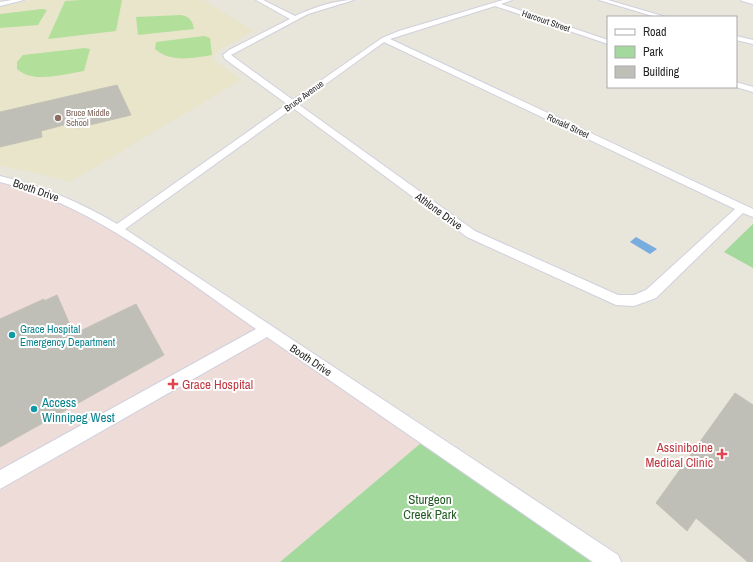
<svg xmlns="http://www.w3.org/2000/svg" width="753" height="562" viewBox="0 0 753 562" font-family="'Archivo Narrow',sans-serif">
<rect width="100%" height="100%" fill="#e8e5da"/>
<path fill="#e8e5cb" d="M31 0H203L254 31 217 51 213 59 241 80 70 182 32 172 0 166V7Z"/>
<path fill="#eedcd8" d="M0 179 92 214 427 438 280 562H0Z"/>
<g fill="#a4d99d">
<path d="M753 224V268L724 252Z"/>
<path d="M427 438 611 562H280Z"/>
</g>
<g fill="#b2df9a">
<path d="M81 0H122L116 31 48 39 65 1Z"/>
<path d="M42 9 47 10 38 25 0 28V14Z"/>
<path d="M181 15C190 17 192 20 194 29L138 35 136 17Z"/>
<path d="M204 36 210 38 212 55C193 58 171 63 155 49L156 42Z"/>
<path d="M85 48 90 49 84 71C64 74 33 84 17 69V62L23 55Z"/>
</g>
<path fill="#79acdf" d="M636 237 657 249 650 254 630 242Z"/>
<g fill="#c0bfb7" stroke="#c3c1b5">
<path d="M117 85 131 115 77 128 75 122 41 131 42 137 0 147V112Z"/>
<path d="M57 295 74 334 136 304 164 355 0 447V319L44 299V301Z"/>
<path d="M735 393 753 405V562H748L696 518 687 531 656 503Z"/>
</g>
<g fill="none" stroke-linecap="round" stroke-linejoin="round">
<g stroke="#d0d0df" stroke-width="2">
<g id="street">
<path d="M12 0H24L0 6V2Z"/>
<path d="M256 0H263L295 16C312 8 335 0 354 0L308 14 231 55 293 100 382 38 399 31 503 0H512L501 4 608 40V44L495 6 390 39 753 209V217L743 213 656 298 634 306 616 305 467 237 293 108 125 229 618 555 621 562H593L267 337 0 489V470L256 329C176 274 96 206 0 182V176C42 186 80 202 117 224L287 104 225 59 223 55 229 50 290 19ZM384 42 735 209 646 290 634 295H618L475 231 298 104Z"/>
<path d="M599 0H608L666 17H656Z"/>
<path d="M741 0H753V4L742 1Z"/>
<path d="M736 36 753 40V44L736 40Z"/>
<path d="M736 82 753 87V92L736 87Z"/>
</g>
</g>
<use href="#street" fill="#fff" fill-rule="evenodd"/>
</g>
<circle fill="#8d6e63" stroke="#fff" stroke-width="1.5" cx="58" cy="118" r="4"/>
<g fill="#0f9aa8" stroke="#fff" stroke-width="1.5">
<circle cx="12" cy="335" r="4"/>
<circle cx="34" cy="409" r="4"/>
</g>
<g fill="#e0444e" stroke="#fff" stroke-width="1.5">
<path d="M171 378h4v4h4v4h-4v4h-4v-4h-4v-4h4z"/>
<path d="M720 448h4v4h4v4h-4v4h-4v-4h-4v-4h4z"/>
</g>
<g text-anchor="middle" stroke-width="4" stroke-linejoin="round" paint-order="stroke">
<g font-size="9" fill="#272727" stroke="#fff">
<text transform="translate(546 21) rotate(19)" y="3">Harcourt Street</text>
<text transform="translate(304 96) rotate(-36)" y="3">Bruce Avenue</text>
<text transform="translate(568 126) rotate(25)" y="3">Ronald Street</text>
</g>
<g font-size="9" fill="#785e54" stroke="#fff" text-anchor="start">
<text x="66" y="116">Bruce Middle<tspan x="66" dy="10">School</tspan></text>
</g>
<g font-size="11" fill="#272727" stroke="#fff">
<text transform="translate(36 190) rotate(19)" y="4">Booth Drive</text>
<text transform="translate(439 211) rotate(36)" y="4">Athlone Drive</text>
<text transform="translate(311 360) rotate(34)" y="4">Booth Drive</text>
</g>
<g font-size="11" fill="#0d838f" stroke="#fff" text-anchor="start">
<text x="20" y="333">Grace Hospital<tspan x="20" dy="13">Emergency Department</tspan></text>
</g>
<g font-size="13" fill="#be3a42" stroke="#fff" text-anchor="start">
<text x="182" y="389">Grace Hospital</text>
<text x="713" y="452" text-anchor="end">Assiniboine<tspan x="713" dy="15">Medical Clinic</tspan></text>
</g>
<g font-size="13" fill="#0d838f" stroke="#fff" text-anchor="start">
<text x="42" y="407">Access<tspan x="42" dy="15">Winnipeg West</tspan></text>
</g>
<g font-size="13" fill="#215a22" stroke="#fff">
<text x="430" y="504">Sturgeon<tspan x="430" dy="15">Creek Park</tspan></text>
</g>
</g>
<rect x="607" y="16" width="130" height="72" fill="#ffffff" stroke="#a9a9a9"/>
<rect x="615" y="29" width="20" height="6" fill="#ffffff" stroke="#a9a9a9"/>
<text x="643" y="36" font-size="12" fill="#272727">Road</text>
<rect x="615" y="46" width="20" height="12" fill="#a4d99d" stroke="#a9a9a9"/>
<text x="643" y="56" font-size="12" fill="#272727">Park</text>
<rect x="615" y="66" width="20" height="12" fill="#c0bfb7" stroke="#a9a9a9"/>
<text x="643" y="76" font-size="12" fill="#272727">Building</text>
</svg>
